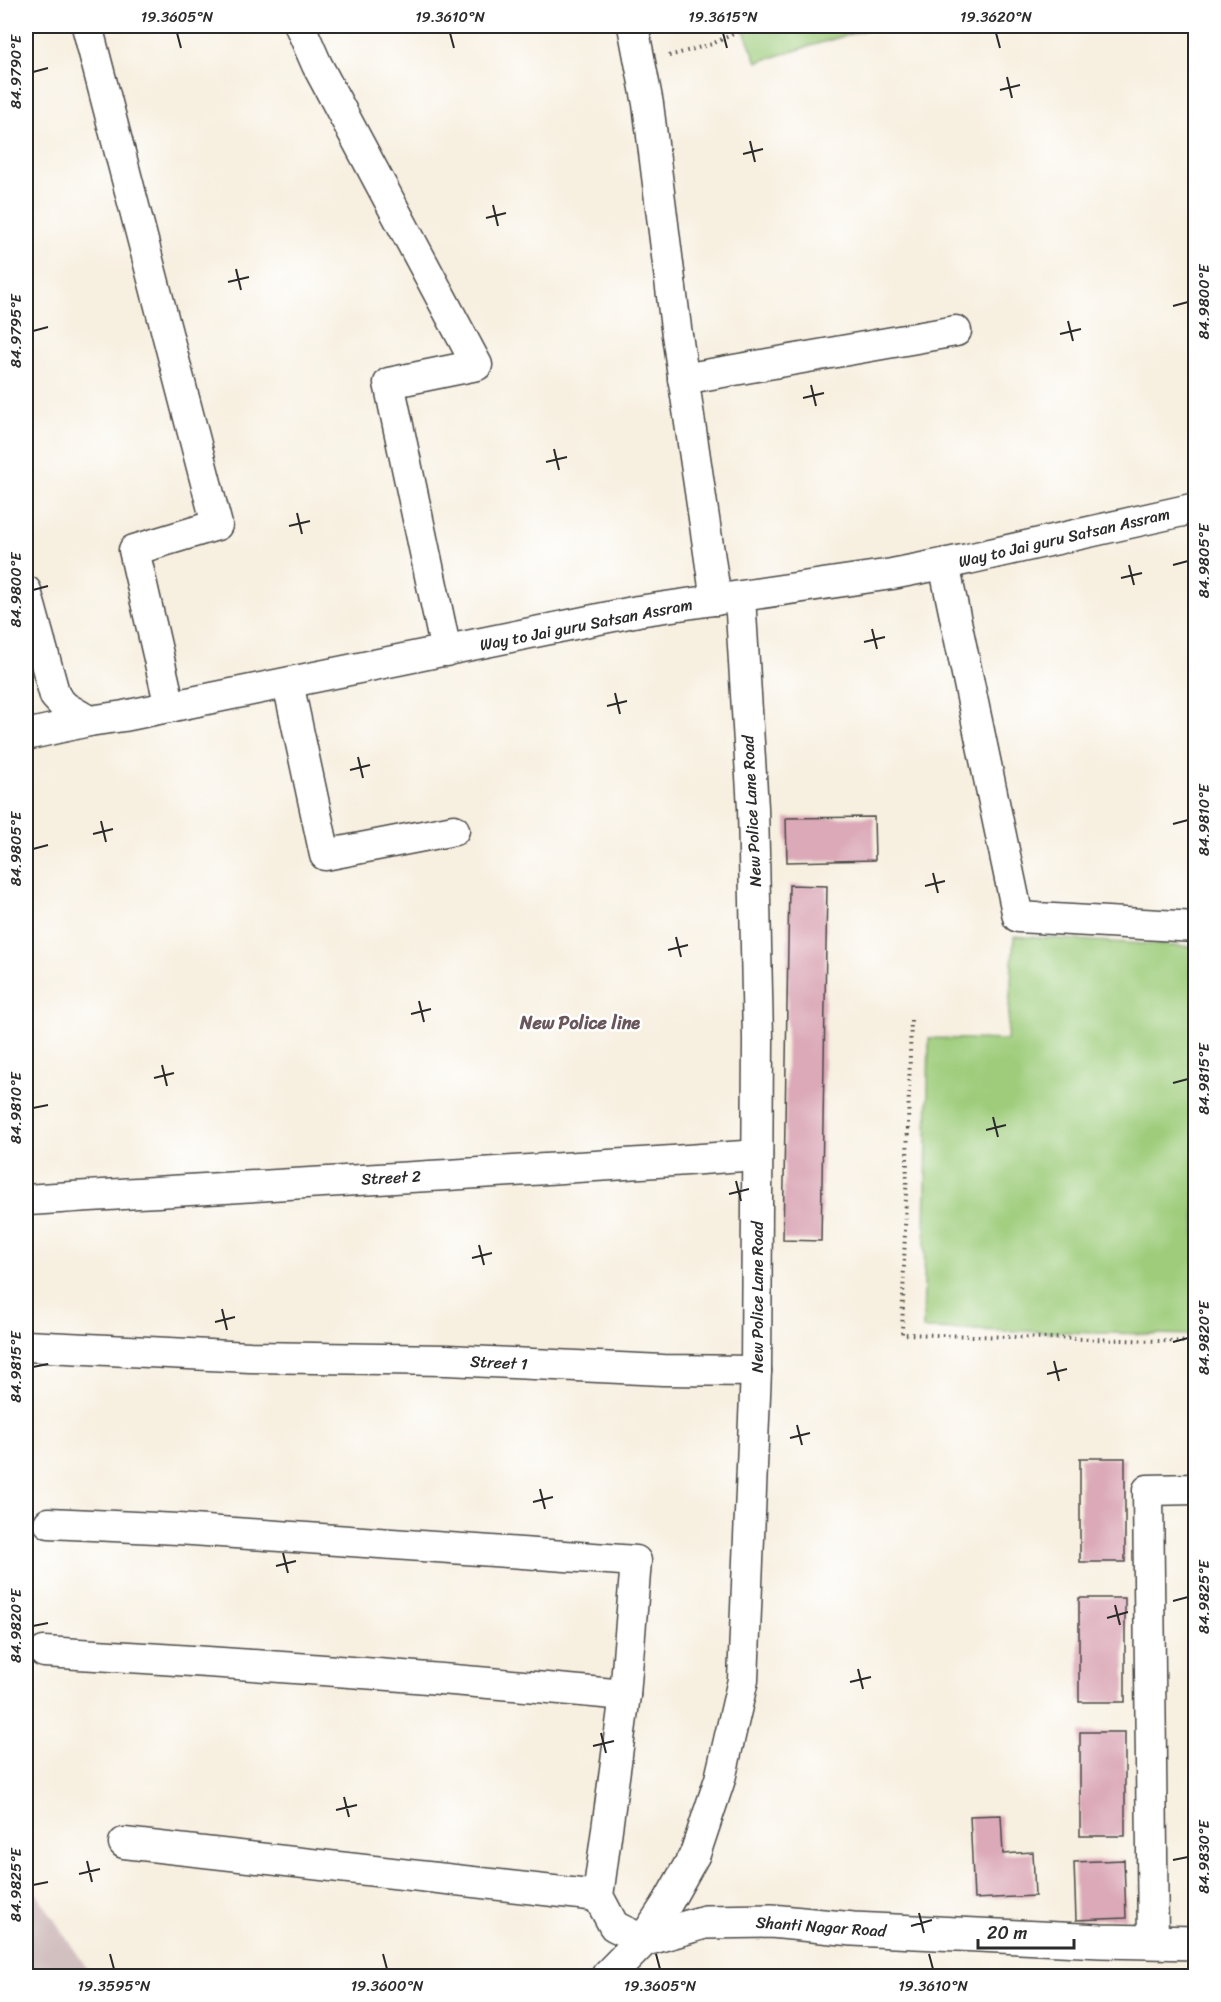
<svg xmlns="http://www.w3.org/2000/svg" width="1221" height="2002" viewBox="0 0 1221 2002" font-family="Sriracha,sans-serif">
<rect width="100%" height="100%" fill="#fff"/>
<filter id="ink" filterUnits="userSpaceOnUse"><feTurbulence type="fractalNoise" baseFrequency=".0167" numOctaves="2"/><feDisplacementMap in="SourceGraphic" scale="12" xChannelSelector="R" yChannelSelector="G"/><feConvolveMatrix kernelMatrix="1 2 1 2 8 2 1 2 1" color-interpolation-filters="sRGB"/></filter>
<filter id="wash" filterUnits="userSpaceOnUse"><feTurbulence type="fractalNoise" baseFrequency=".008" numOctaves="4" result="noise"/><feDisplacementMap in="SourceGraphic" scale="24" xChannelSelector="R" yChannelSelector="G"/><feGaussianBlur stdDeviation="1.35" result="paint"/><feColorMatrix in="noise" values="0 0 0 0 0 0 0 0 0 0 0 0 0 0 0 0 0 1.4 0 .05"/><feComposite in="paint" operator="in"/></filter>
<g filter="url(#wash)">
<rect width="100%" height="100%" fill="#f7efdf"/>
<path fill="#d2bfbf" d="M26 1877 39 1897 92 1976H26Z"/>
<g fill="#9ecc7a" stroke="#647c52" stroke-width="1.5">
<path d="M742 26H877L757 62Z"/>
<path d="M1014 936 1195 947V1335L923 1329 929 1038 1007 1040Z"/>
</g>
<g id="blocks">
<g fill="#dba9b8">
<path d="M874 817 875 860 787 862 786 818Z"/>
<path d="M789 885 827 886 821 1241 783 1240Z"/>
<rect x="1080" y="1458" width="45" height="104"/>
<rect x="1079" y="1598" width="46" height="104"/>
<rect x="1080" y="1732" width="45" height="104"/>
<path d="M1001 1815 1003 1854 1033 1852 1035 1896 974 1899 970 1816Z"/>
<path d="M1124 1860 1126 1918 1076 1920 1074 1862Z"/>
</g>
</g>
</g>
<g filter="url(#ink)">
<use href="#blocks" fill-opacity="0" stroke="#4a4846" stroke-width="1.5"/>
<g fill="none" stroke-linecap="round" stroke-linejoin="round">
<g stroke="#4a4846" stroke-width="33">
<g id="street">
<path d="M87 26 217 525 134 550 170 707"/>
<path d="M300 26 317 65 477 365 389 383 446 651"/>
<path d="M633 26 648 104 676 328 716 600"/>
<path d="M683 379 956 331"/>
<path d="M944 564 1018 917 1196 927"/>
<path d="M26 591 55 696 65 707 89 721 124 716 638 611 892 574 968 559 1196 508"/>
<path d="M288 683 325 855 454 830"/>
<path d="M26 735 89 721"/>
<path d="M26 1200C269 1184 513 1173 757 1155"/>
<path d="M26 1346 250 1357 447 1360 663 1370 756 1371"/>
<path d="M49 1523 178 1529 636 1561 625 1695 598 1896 614 1926 643 1940 668 1902 695 1854 720 1779 743 1680 756 1371 758 1039 753 808 740 597"/>
<path d="M44 1652C238 1663 432 1677 625 1695"/>
<path d="M124 1843 598 1896"/>
<path d="M1153 1942 1148 1490 1196 1489"/>
</g>
</g>
<g stroke="#4a4846" stroke-width="36">
<path id="secondary" d="M608 1976 643 1940 705 1922 771 1921 853 1929 1101 1941 1196 1943"/>
</g>
<g stroke="#4a4846" stroke-width="4" stroke-dasharray="1.5 4.5" stroke-linecap="butt">
<path d="M756 26 765 31 773 30 777 26"/>
<path d="M669 56 712 44 750 26"/>
<path d="M911 1020 902 1334 1196 1342"/>
</g>
<use href="#street" stroke="#fff" stroke-width="30"/>
<use href="#secondary" stroke="#fff" stroke-width="33"/>
</g>
</g>
<path fill="none" stroke="#2b2b2b" stroke-width="2" d="M177 33 181 48M450 33 454 48M723 33 727 48M996 33 1000 48M33 72 48 68M1007 77 1012 98M1000 90 1020 85M750 141 755 162M743 154 763 149M493 205 498 226M486 218 506 213M236 269 241 290M228 282 249 277M1173 306 1188 302M1068 321 1073 341M33 331 48 327M1060 334 1081 329M811 385 816 406M803 398 824 393M554 449 559 470M546 462 567 457M297 513 302 534M289 526 310 521M1129 565 1134 585M1173 565 1188 561M1121 578 1142 573M33 590 48 586M872 629 877 649M864 642 885 637M615 693 620 714M607 706 627 701M358 757 363 778M350 770 370 765M101 821 106 842M1173 824 1188 820M93 834 113 829M33 849 48 845M933 873 938 893M925 886 945 881M676 937 681 957M668 950 688 945M419 1001 424 1022M411 1014 431 1009M162 1065 167 1086M154 1078 174 1073M1173 1083 1188 1079M33 1108 48 1105M993 1117 998 1137M986 1130 1006 1125M736 1181 741 1201M729 1194 749 1189M479 1245 484 1265M472 1258 492 1253M222 1309 227 1330M215 1322 235 1317M1173 1342 1188 1338M1054 1361 1059 1381M33 1367 48 1364M1047 1374 1067 1369M797 1425 802 1445M790 1438 810 1433M540 1489 545 1509M533 1502 553 1497M283 1553 288 1573M276 1566 296 1561M1173 1601 1188 1597M1115 1605 1120 1625M1107 1618 1128 1612M33 1626 48 1623M858 1669 863 1689M850 1682 871 1677M601 1733 606 1753M593 1746 614 1741M344 1797 349 1817M336 1810 357 1805M1173 1860 1188 1857M87 1861 92 1882M79 1874 100 1869M33 1885 48 1882M919 1913 924 1933M911 1926 932 1920M110 1954 114 1969M383 1954 387 1969M656 1954 660 1969M929 1954 933 1969"/>
<g text-anchor="middle" stroke-width="5" stroke-linejoin="round" paint-order="stroke">
<g font-size="16" fill="#2b2b2b" stroke="#fff">
<text transform="translate(1064 537) rotate(-13)" y="6">Way to Jai guru Satsan Assram</text>
<text transform="translate(586 624) rotate(-11)" y="6">Way to Jai guru Satsan Assram</text>
<text transform="translate(751 811) rotate(-93)" y="6">New Police Lane Road</text>
<text transform="translate(391 1177) rotate(-3)" y="6">Street 2</text>
<text transform="translate(757 1297) rotate(-90)" y="6">New Police Lane Road</text>
<text transform="translate(499 1362) rotate(3)" y="6">Street 1</text>
<text transform="translate(821 1926) rotate(4)" y="6">Shanti Nagar Road</text>
</g>
<g font-size="18" font-weight="bold" fill="#69575c" stroke="#fff">
<text x="580" y="1029">New Police line</text>
</g>
</g>
<rect width="1221" height="2002" fill="none" stroke="#fff" stroke-width="66"/>
<path d="M978 1939v9h96v-9" fill="none" stroke="#2b2b2b" stroke-width="3"/>
<text x="987" y="1939" font-size="18" fill="#2b2b2b" stroke="#ffffff" stroke-width="4.5" paint-order="stroke">20 m</text>
<rect x="33" y="33" width="1155" height="1936" fill="none" stroke="#2b2b2b" stroke-width="2"/>
<g font-size="15" text-anchor="middle" fill="#2b2b2b">
<text x="177" y="22">19.3605°N</text>
<text x="450" y="22">19.3610°N</text>
<text x="723" y="22">19.3615°N</text>
<text x="996" y="22">19.3620°N</text>
<text transform="translate(16 72) rotate(-90)" y="5">84.9790°E</text>
<text transform="translate(1204 302) rotate(-90)" y="5">84.9800°E</text>
<text transform="translate(16 331) rotate(-90)" y="5">84.9795°E</text>
<text transform="translate(1204 561) rotate(-90)" y="5">84.9805°E</text>
<text transform="translate(16 590) rotate(-90)" y="5">84.9800°E</text>
<text transform="translate(1204 820) rotate(-90)" y="5">84.9810°E</text>
<text transform="translate(16 849) rotate(-90)" y="5">84.9805°E</text>
<text transform="translate(1204 1079) rotate(-90)" y="5">84.9815°E</text>
<text transform="translate(16 1108) rotate(-90)" y="5">84.9810°E</text>
<text transform="translate(1204 1338) rotate(-90)" y="5">84.9820°E</text>
<text transform="translate(16 1367) rotate(-90)" y="5">84.9815°E</text>
<text transform="translate(1204 1597) rotate(-90)" y="5">84.9825°E</text>
<text transform="translate(16 1626) rotate(-90)" y="5">84.9820°E</text>
<text transform="translate(1204 1857) rotate(-90)" y="5">84.9830°E</text>
<text transform="translate(16 1885) rotate(-90)" y="5">84.9825°E</text>
<text x="114" y="1991">19.3595°N</text>
<text x="387" y="1991">19.3600°N</text>
<text x="660" y="1991">19.3605°N</text>
<text x="933" y="1991">19.3610°N</text>
</g>
</svg>
